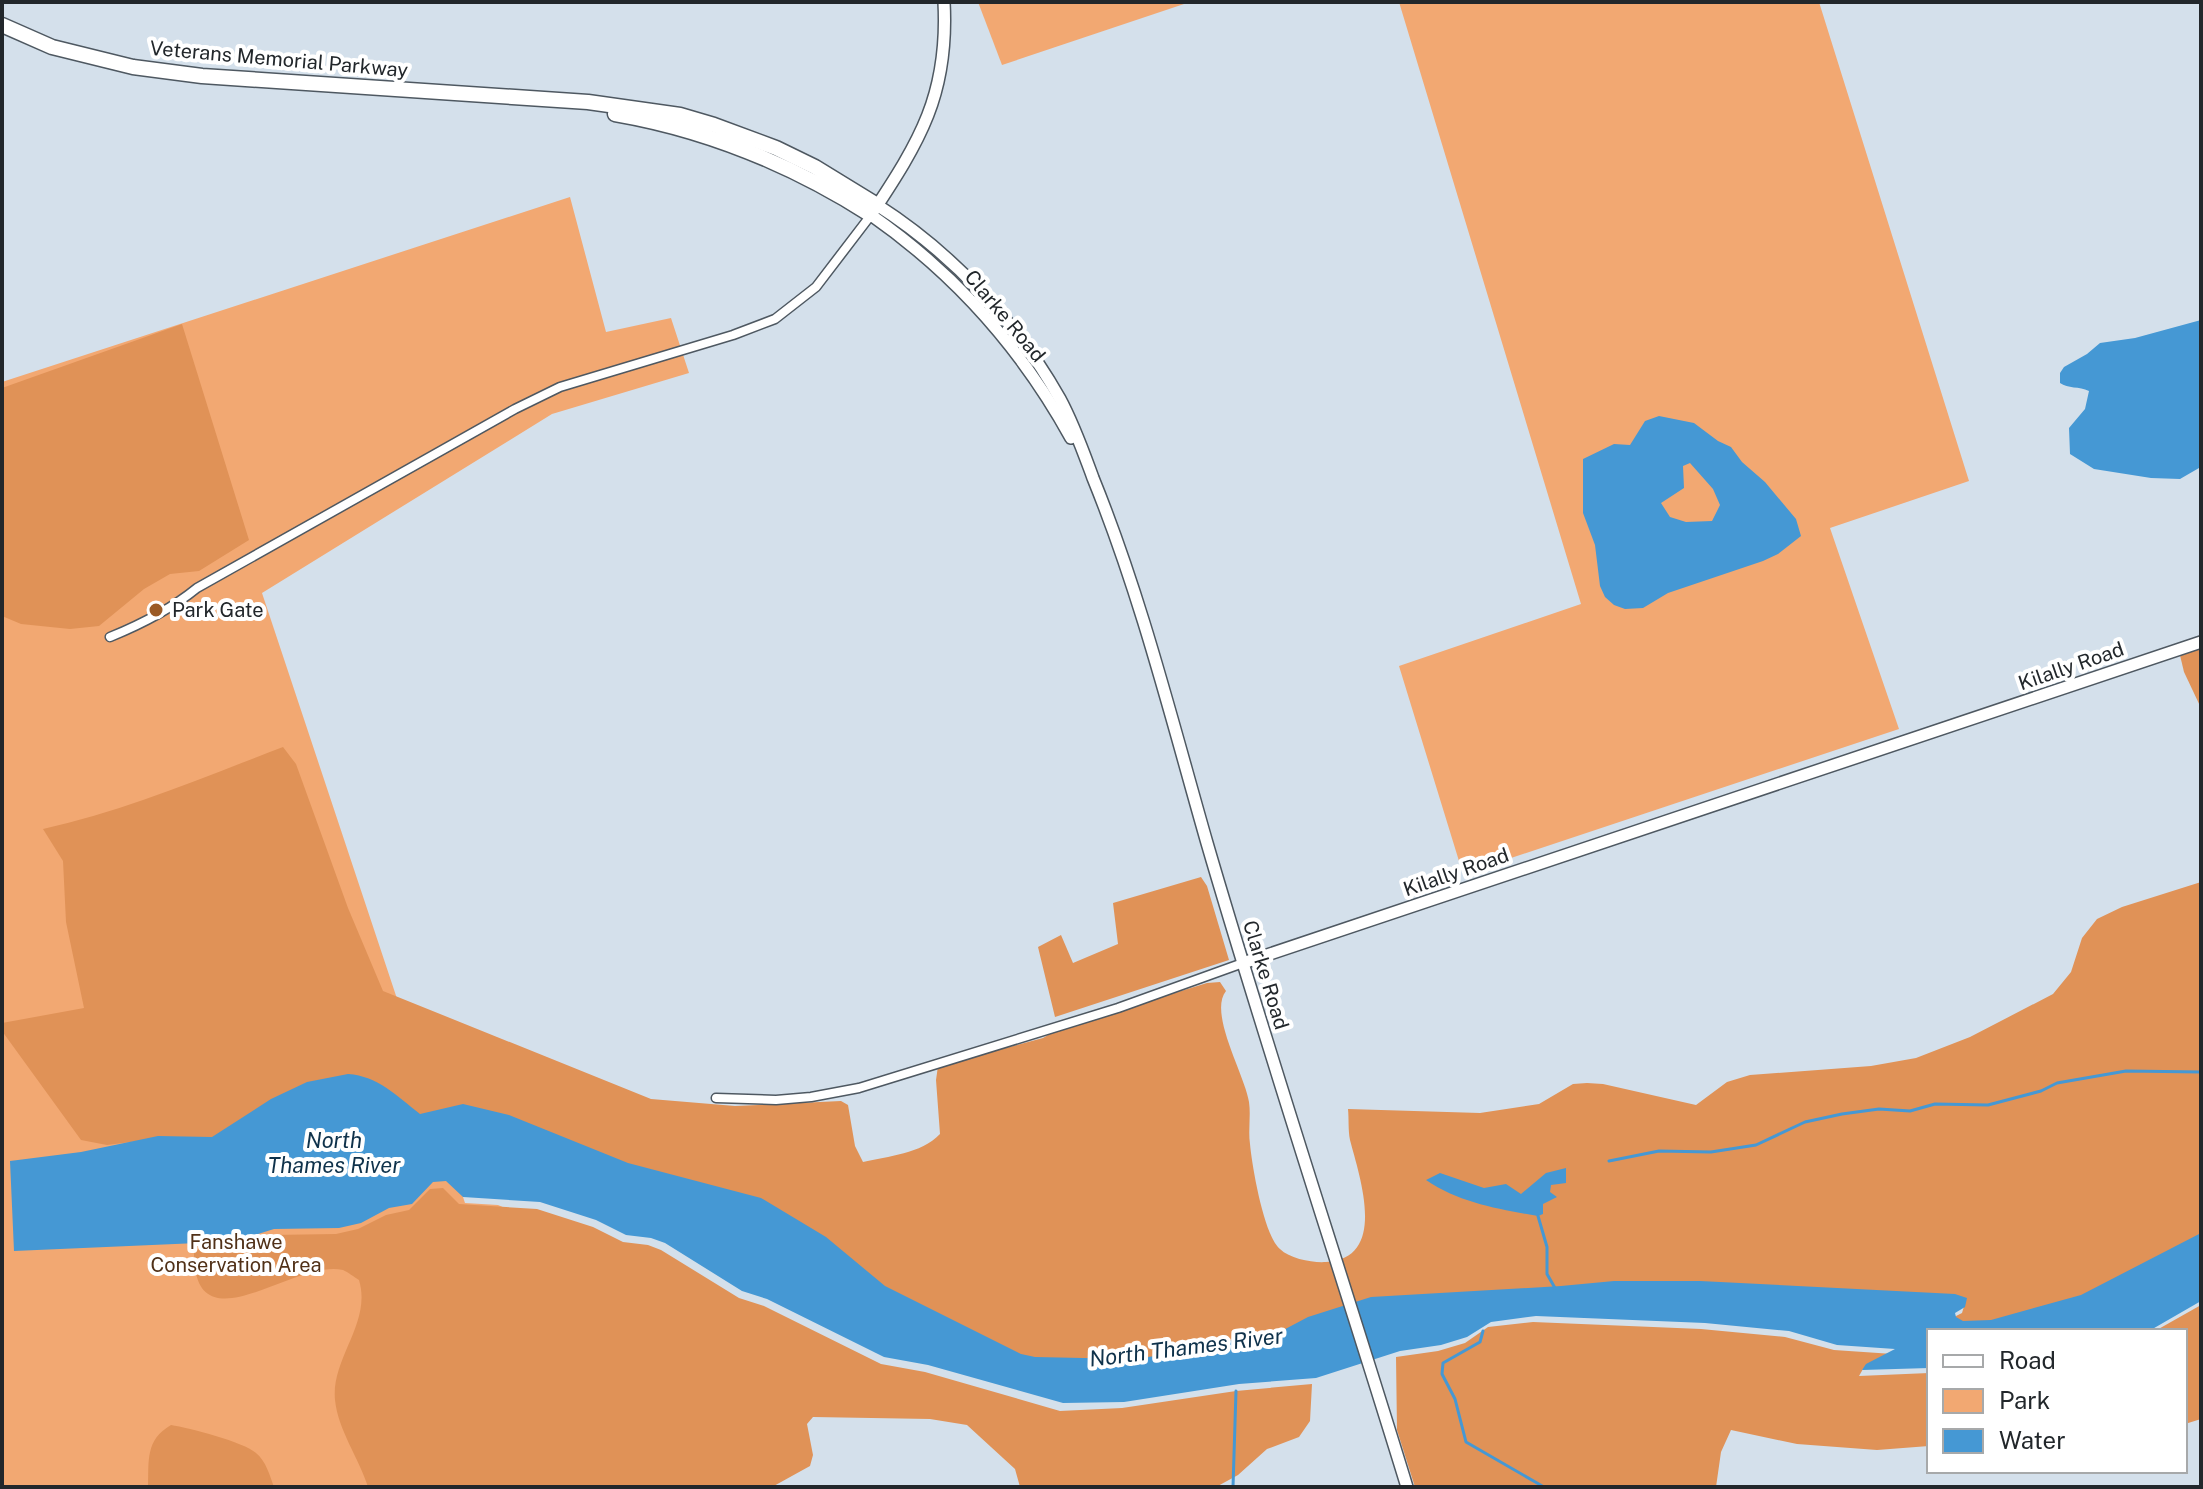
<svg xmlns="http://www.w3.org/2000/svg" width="2203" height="1489" viewBox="0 0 2203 1489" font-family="'Public Sans',sans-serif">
<rect width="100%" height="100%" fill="#d4e0eb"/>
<g fill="#f2a872">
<path d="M978 2H1190L1002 65Z"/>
<path d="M1399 2H1819L1969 481 1830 528 1899 729 1463 874 1399 666 1581 604Z"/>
<path d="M570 197 606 332 671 318 689 373 552 414 262 593 465 1203 498 1205 516 1213 560 1487H2V382Z"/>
</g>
<g fill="#e09257">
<path d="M182 324 249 540 199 571 170 574 144 589 99 626 70 629 21 624 2 616V388Z"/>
<path d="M2201 645V708L2184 672 2179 651Z"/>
<path d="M283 747 296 764 348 908 383 991 651 1099 735 1106 841 1101 848 1105 855 1146 863 1162C888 1156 921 1154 940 1134L936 1080 938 1066 1043 1038 1058 1029 1207 983 1220 982 1226 991C1208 1013 1245 1075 1249 1102 1251 1116 1248 1130 1250 1144 1252 1166 1264 1236 1280 1249 1290 1259 1313 1263 1326 1262 1389 1259 1359 1175 1350 1140 1348 1130 1349 1119 1348 1109L1480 1113 1539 1104 1573 1084 1587 1083 1603 1084 1696 1105 1727 1082 1750 1075 1871 1066 1916 1058 1970 1037 2053 994 2071 972 2082 938 2097 919 2122 907 2201 882V1235L2078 1300 1988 1324 1960 1326 1952 1318 1962 1313 1965 1303 1697 1285 1271 1339 1127 1363 1032 1362 417 1118 208 1140 155 1139 107 1145 81 1140 2 1031V1023L84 1008 66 922 63 861 43 829C125 811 204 777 283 747Z"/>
<path d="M1201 877 1207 886 1229 960 1055 1017 1038 947 1061 935 1073 963 1118 944 1113 903Z"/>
<path d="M443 1188 459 1204 537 1209 593 1227 623 1242 648 1245 661 1250 739 1298 764 1306 881 1364 925 1372 1060 1411 1122 1408 1236 1391 1312 1384 1310 1421 1299 1437 1267 1449 1238 1475 1216 1487H1020L1015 1469 967 1425 930 1419 813 1417 807 1424 813 1455 810 1466 772 1487H368C359 1458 338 1430 335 1400 331 1358 372 1323 359 1280 354 1277 348 1272 343 1270 294 1258 192 1353 194 1250L239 1246 271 1235 336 1234 358 1229 386 1215 409 1210 430 1189Z"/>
<path d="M2201 1305V1419L2185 1424V1331H2155Z"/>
<path d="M1533 1322 1701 1329 1785 1337 1834 1350 1893 1354 1863 1369 1859 1376 1929 1373V1446L1877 1450 1797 1444 1731 1430 1721 1452 1716 1487H1415L1397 1430 1396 1357 1438 1351 1465 1343 1488 1327Z"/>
<path d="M171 1425C189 1428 244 1442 256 1453 266 1461 270 1476 274 1487H148C149 1461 145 1440 171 1425Z"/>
</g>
<g fill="#4598d4" fill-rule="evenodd">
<path d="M2201 320 2199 468 2180 479 2151 478 2094 469 2070 454 2069 428 2085 409 2089 391C2079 386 2068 389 2060 383V373L2064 367 2087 354 2100 343 2135 338Z"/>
<path d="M1659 416 1694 423 1718 441 1731 447 1742 462 1765 482 1796 519 1801 536 1778 554 1763 561 1668 593 1643 608 1625 609 1614 605 1605 597 1600 586 1595 545 1583 513V459L1614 444 1630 445 1645 421ZM1690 463 1713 489 1720 505 1712 521 1686 522 1670 517 1661 503 1684 488 1683 466Z"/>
<path d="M348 1074C378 1076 397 1096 420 1114L463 1104 509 1115 628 1163 761 1198 826 1237 885 1286 1021 1354 1035 1357 1131 1359 1180 1353 1210 1343 1274 1335 1308 1317 1371 1297 1561 1286 1614 1281H1700L1955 1294 1967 1298 1965 1307 1955 1313 1956 1317 1963 1321 1991 1320 2081 1295 2201 1233V1301L2149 1331H1929V1368L1862 1370 1866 1364 1895 1349 1837 1345 1789 1331 1705 1323 1536 1316 1491 1322 1467 1337 1441 1345 1400 1351 1316 1378 1239 1384 1124 1402 1063 1403 928 1365 884 1357 767 1299 742 1291 665 1243 651 1238 626 1235 596 1220 540 1202 463 1197 446 1181 433 1182 412 1204 389 1208 361 1223 339 1228 274 1229 242 1239 198 1243 14 1251 10 1161 81 1152 158 1136 212 1137 271 1099 307 1082Z"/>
<path d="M1566 1168V1183L1551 1185 1550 1192 1557 1197 1543 1204V1214L1538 1216C1498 1209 1460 1203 1426 1180L1440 1173 1484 1188 1506 1184 1521 1194 1546 1173Z"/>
</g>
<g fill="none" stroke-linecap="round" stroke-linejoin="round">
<g stroke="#4598d4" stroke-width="3">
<path d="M1609 1161 1659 1151 1711 1152 1756 1145 1805 1122 1842 1114 1879 1109 1910 1111 1935 1104 1988 1105 2041 1091 2057 1083 2126 1071 2201 1072"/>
<path d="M1538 1216 1547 1247V1274L1555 1288"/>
<path d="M1483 1331 1480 1342 1443 1363 1442 1374 1455 1399 1466 1442 1544 1487"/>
<path d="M1233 1487 1236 1391"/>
</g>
<g stroke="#4e5861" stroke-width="11">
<g id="street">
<path d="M110 637C142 624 170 610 197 588L515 409 560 387 733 335 775 319 816 287 871 215"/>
<path d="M716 1098 776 1100 811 1097 859 1088 1118 1008 1243 963"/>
</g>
</g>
<g stroke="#4e5861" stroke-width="14">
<g id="secondary">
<path d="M944 2C949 94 920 141 871 215 954 273 1022 349 1071 438"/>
<path d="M877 205C952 253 1017 322 1060 399 1074 425 1083 451 1093 478 1141 596 1172 721 1207 843 1270 1059 1341 1272 1407 1487"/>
<path d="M1243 963 2201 642"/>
</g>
</g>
<g stroke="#4e5861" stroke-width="17">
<g id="highway">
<path d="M2 25 52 47 133 67 202 76 588 102 680 115 714 125 776 148 815 167 877 205"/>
<path d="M615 114C708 130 791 164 871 215"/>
</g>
</g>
<use href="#street" stroke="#fff" stroke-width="8"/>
<use href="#secondary" stroke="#fff" stroke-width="11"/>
<use href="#highway" stroke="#fff" stroke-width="14"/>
</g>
<circle fill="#9b5a25" stroke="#fff" stroke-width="3" cx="156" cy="610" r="8"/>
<g text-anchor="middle" stroke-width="8" stroke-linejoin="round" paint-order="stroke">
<g font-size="20" fill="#22272b" stroke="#fff">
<text transform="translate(279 59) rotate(5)" y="7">Veterans Memorial Parkway</text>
<text transform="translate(1005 316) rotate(50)" y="7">Clarke Road</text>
<text transform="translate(2071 666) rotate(-19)" y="7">Kilally Road</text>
<text transform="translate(1456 872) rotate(-19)" y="7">Kilally Road</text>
<text transform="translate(1266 975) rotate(73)" y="7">Clarke Road</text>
</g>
<g font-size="20" fill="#22272b" stroke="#fff" text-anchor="start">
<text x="172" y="617">Park Gate</text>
</g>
<g font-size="20" fill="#513118" stroke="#fff">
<text x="236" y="1249">Fanshawe<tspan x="236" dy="23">Conservation Area</tspan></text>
</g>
<g font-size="22" font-style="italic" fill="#0f324b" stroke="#fff">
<text x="334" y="1148">North<tspan x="334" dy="25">Thames River</tspan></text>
<text transform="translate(1186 1347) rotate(-7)" y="8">North Thames River</text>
</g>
</g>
<rect width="2203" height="1489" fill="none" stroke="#22272b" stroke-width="8"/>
<rect x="1927" y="1329" width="260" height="144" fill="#ffffff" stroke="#a7a9aa" stroke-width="2"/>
<rect x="1943" y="1355" width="40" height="12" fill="#ffffff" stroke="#a7a9aa" stroke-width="2"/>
<text x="1999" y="1369" font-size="24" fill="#22272b">Road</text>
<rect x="1943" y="1389" width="40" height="24" fill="#f2a872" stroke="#a7a9aa" stroke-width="2"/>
<text x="1999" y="1409" font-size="24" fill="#22272b">Park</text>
<rect x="1943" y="1429" width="40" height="24" fill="#4598d4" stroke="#a7a9aa" stroke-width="2"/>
<text x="1999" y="1449" font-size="24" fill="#22272b">Water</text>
</svg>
